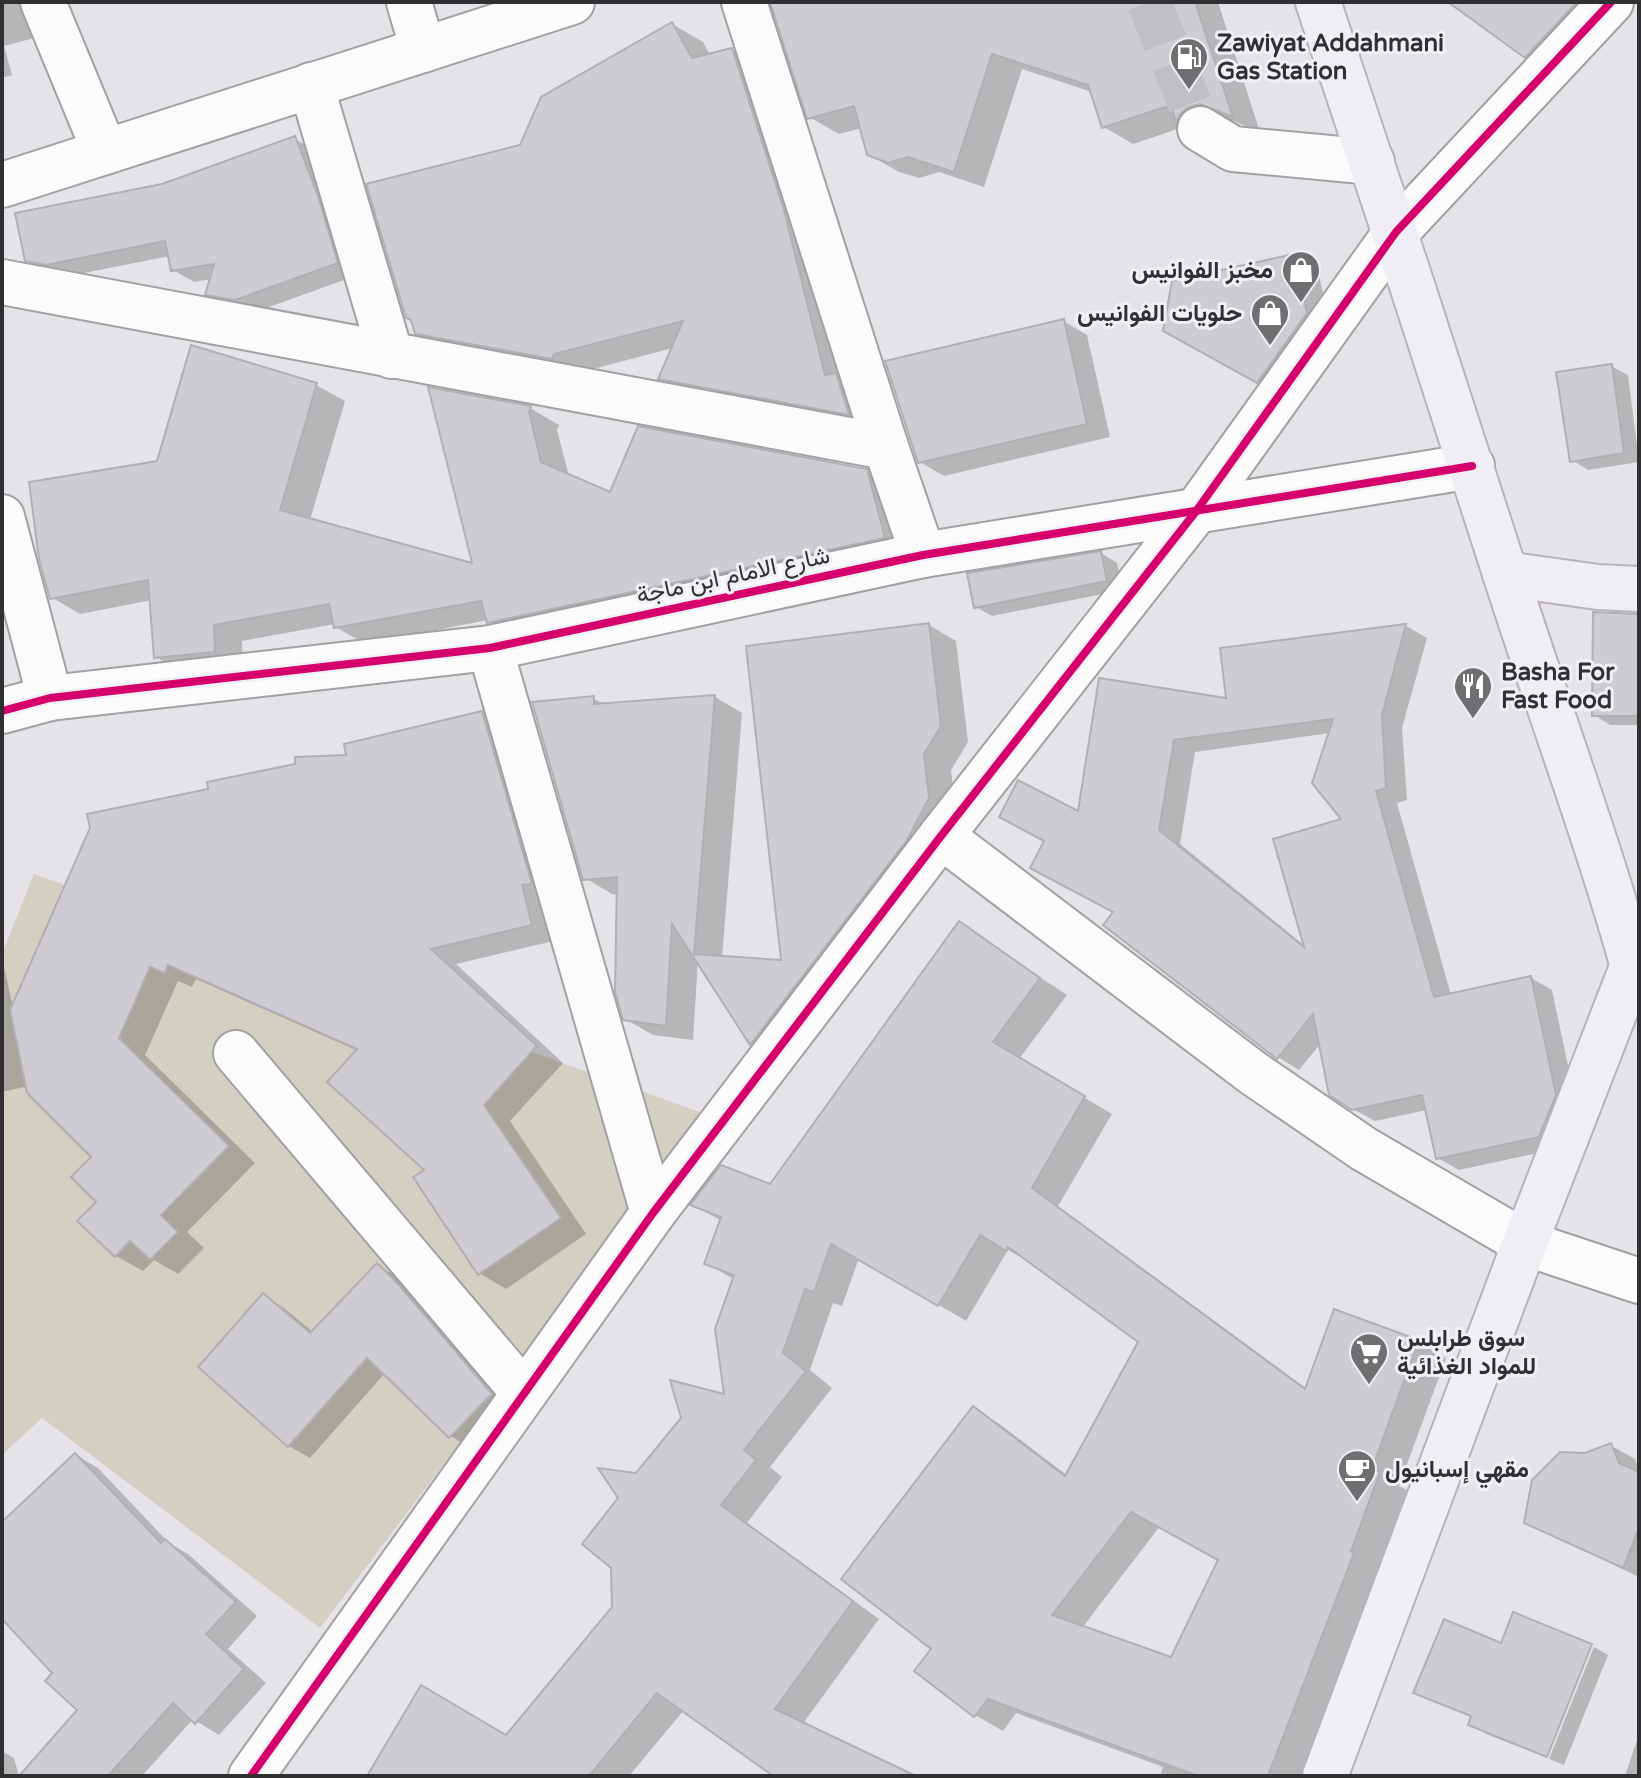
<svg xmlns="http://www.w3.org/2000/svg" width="1641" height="1778" viewBox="0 0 1641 1778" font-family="'Varela Round',Vazirmatn,sans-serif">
<rect width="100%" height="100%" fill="#e5e3e7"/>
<path fill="#d3d0c3" d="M34 874 708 1115 320 1628 42 1418 2 1455V954Z"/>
<g fill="#0003" fill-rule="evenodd">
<path d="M2 2H29L38 37 4 46 12 75 2 78Z"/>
<path d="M772 2H1218L1260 132 1231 120 1186 126 1133 144 1104 127 1092 92 1022 69 984 187 939 172 919 178 899 172 868 154 862 128 839 134 809 117Z"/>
<path d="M1451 2H1612L1549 70 1526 56Z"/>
<path d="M672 24 703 42 710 55 732 50 763 68 879 431 691 396 660 378 673 348 585 371 448 350 416 332 522 146Z"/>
<path d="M295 139 316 151 358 275 258 311 229 306 208 294 212 279 194 282 173 270 170 256 69 276 48 272 26 260 163 186Z"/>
<path d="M1294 256 1318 270 1330 328 1282 395 1165 330Z"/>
<path d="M1063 321 1087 335 1110 437 944 476 920 462Z"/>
<path d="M1611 366 1628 375 1639 462 1588 470 1572 460Z"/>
<path d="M316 385 345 401 310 520 475 566 431 389 530 408 559 425 557 430 569 476 611 495 866 471 896 488 913 554 517 638 488 620 365 644 336 627 335 624 242 641 243 668 185 674 156 657 152 600 80 614 51 597 159 463Z"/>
<path d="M1101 553 1117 563 1123 590 992 616 976 607Z"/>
<path d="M1639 616V725H1610L1594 715Z"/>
<path d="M929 625 956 641 968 742 951 770 956 815 779 1059 752 1043 698 960 693 1040 653 1035 625 1019 619 894H612L585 878 593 698 605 705 715 697 742 713 722 958 783 963Z"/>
<path d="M1406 626 1427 638 1402 728 1407 800 1397 803 1451 995 1531 978 1552 990 1577 1108 1561 1148 1459 1170 1438 1158 1427 1110 1375 1121 1353 1109 1321 1043 1299 1070 1278 1057 1115 912 1079 814 1101 680 1229 701 1222 650ZM1330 733 1344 820 1305 946 1180 844 1195 752Z"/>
<path d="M482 713 509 729 558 940 456 964 563 1063 510 1121 586 1234 506 1289 479 1273 427 1170 358 1051 196 979 192 987 178 981 145 1055 255 1163 187 1232 204 1248 178 1274 154 1260 143 1271 116 1256 99 1202 94 1157 24 1087 2 1092V958L13 1007 210 790 349 757Z"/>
<path d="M960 924 1067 995 1019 1059 1112 1114 1058 1206 1307 1389 1336 1311 1419 1342 1446 1358 1399 1486 1407 1490 1378 1569 1381 1571 1302 1776H1160L1163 1767 1016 1713 1003 1731 975 1715 934 1648 974 1409 1001 1425 1068 1476 1141 1342 1034 1265 1008 1250 966 1321 859 1258 842 1306 833 1303 810 1370 832 1388 770 1467 782 1477 747 1523 879 1619 802 1725 890 1776H794L684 1710 629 1776H380L507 1738 614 1608 637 1475 727 1397 735 1280 706 1263 722 1221 693 1205 771 1186ZM1160 1526 1220 1560 1172 1659 1082 1628Z"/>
<path d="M377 1265 398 1277 512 1407 472 1449 451 1436 385 1373 310 1458 289 1446 201 1367 263 1296 284 1308 313 1332Z"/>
<path d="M1610 1445 1635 1459 1639 1470V1577L1526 1522 1585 1455Z"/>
<path d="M76 1455 98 1468 169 1543 188 1554 257 1616 228 1649 266 1683 219 1735 193 1719 142 1776H30L86 1716 55 1673 2 1616V1524Z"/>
<path d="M1502 1645H1590L1545 1757 1486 1734 1470 1724 1473 1718 1415 1692Z"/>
<path d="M1594 1647 1608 1655 1564 1765 1549 1759Z"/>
<path d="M1639 1734V1776H1625Z"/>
<path d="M2 1751 14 1758 19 1776H2Z"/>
</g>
<g fill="#cecbd3" stroke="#b1afb2" stroke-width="2" fill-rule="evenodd">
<path d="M770 2H1195L1233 117 1200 104 1187 108 1179 115 1176 123 1171 105 1102 128 1088 85 992 54 954 172 908 157 888 163 867 155 854 106 807 119Z"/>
<path d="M1448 2H1577L1525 58Z"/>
<path d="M672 22 692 58 732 48 784 210 825 375 836 373 849 415 658 379 683 321 554 354 552 359 415 334 411 320 406 318 366 184 520 145 541 97Z"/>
<path d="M295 136 318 196 338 263 235 300 205 295 214 264 171 271 165 241 46 265 25 261 15 213 162 184Z"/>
<path d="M1294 254 1307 313 1257 383 1163 331 1172 281Z"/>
<path d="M1064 319 1087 424 918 463 885 361Z"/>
<path d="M191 345 317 383 280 510 472 563 428 387 531 406 529 412 541 462 610 492 638 426 867 469 885 538 487 623 481 601 334 628 329 604 214 625 215 652 154 658 148 580 50 599 39 559 29 482 157 461Z"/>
<path d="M1612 364 1624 453 1570 462 1556 372Z"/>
<path d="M1101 551 1107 581 974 608 967 573Z"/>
<path d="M1593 612 1639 614V716H1592Z"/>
<path d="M929 623 941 726 924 754 929 798 907 840 750 1045 672 924 666 1026 623 1020 615 992 617 877 583 880 532 702 594 696V704L715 695 694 954 781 960 746 646Z"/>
<path d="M1406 624 1382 715 1386 788 1376 791 1434 997 1531 976 1556 1095 1539 1137 1436 1159 1422 1095 1352 1110 1329 1095 1313 1014 1277 1059 1103 925 1113 912 1030 868 1044 841 999 817 1018 780 1078 811 1099 678 1226 698 1220 648ZM1333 719 1312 783 1341 819 1273 839 1304 947 1159 830 1174 740Z"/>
<path d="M482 711 532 884 522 885 532 925 431 949 537 1046 484 1105 561 1218 478 1275 413 1177 424 1170 327 1082 357 1049 168 965 165 973 150 967 119 1038 229 1146 161 1215 178 1232 150 1260 130 1241 115 1257 77 1221 96 1202 71 1177 91 1157 27 1093 10 1010 90 828 87 814 208 789 207 782 295 764V757L346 755 344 744Z"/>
<path d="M959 921 1040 978 993 1042 1085 1096 1032 1188 1305 1389 1334 1309 1419 1340 1372 1469 1380 1472 1351 1551 1354 1553 1268 1776H1198L988 1699 974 1717 914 1671 931 1649 841 1579 973 1406 1065 1476 1138 1342 1008 1247 1006 1251 980 1235 938 1306 831 1244 814 1292 805 1289 783 1353 806 1371 744 1450 756 1460 721 1505 853 1601 775 1709 916 1776H773L657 1693 589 1776H367L421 1685 506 1735 612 1607 611 1568 582 1544 618 1498 598 1468 636 1473 681 1418 670 1380 724 1394 715 1329 734 1275 704 1264 721 1217 690 1205 721 1165 770 1184ZM1131 1512 1218 1560 1171 1657 1052 1615Z"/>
<path d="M377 1263 399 1285 492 1394 449 1438 367 1358 288 1447 198 1367 263 1293 310 1333Z"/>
<path d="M1611 1443 1619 1463 1639 1472V1528L1623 1568 1524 1523 1532 1480 1560 1452 1585 1453Z"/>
<path d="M75 1453 161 1543 165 1539 236 1602 206 1634 244 1669 195 1724 173 1703 108 1776H19L77 1710 45 1681 52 1673 2 1619V1522Z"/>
<path d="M1513 1612 1592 1644 1547 1757 1468 1725 1471 1716 1413 1693 1444 1619 1501 1643Z"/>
</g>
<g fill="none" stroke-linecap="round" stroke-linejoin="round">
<path stroke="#c1bfc3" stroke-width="44" stroke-dasharray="44 22" stroke-linecap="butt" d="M1149 2 1200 129"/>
<g stroke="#a2a0a3" stroke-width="48">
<g id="minor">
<path d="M43 2 105 152"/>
<path d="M409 2 423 50"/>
<path d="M744 2 886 447 923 555"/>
<path d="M311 85 391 356"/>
<path d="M1200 129 1233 149 1372 162"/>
<path d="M2 185 572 2"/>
<path d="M2 282 886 447"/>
<path d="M2 517 50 698"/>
<path d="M490 648 653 1213"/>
<path d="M2 711 50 698 490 648 923 555 1472 466"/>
<path d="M941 836 1253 1073 1364 1149 1525 1243 1639 1281"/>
<path d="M236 1053 524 1393"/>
<path d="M251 1776 653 1213 941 836 1197 510 1396 232 1611 2"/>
</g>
</g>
<g stroke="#b7b2be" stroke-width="48">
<g id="major">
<path d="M1318 2C1382 192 1444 382 1505 573 1549 711 1601 848 1639 988"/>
<path d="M1505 574 1598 587 1639 589"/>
<path d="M1325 1776 1525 1243 1638 952"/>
</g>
</g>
<use href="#minor" stroke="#fbfbfb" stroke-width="44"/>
<use href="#major" stroke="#f0edf4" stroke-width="44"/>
<g stroke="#f1eff6" stroke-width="13">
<g id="cycleway">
<path d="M2 711 50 698 490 648 923 555 1472 466"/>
<path d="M251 1776 653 1213 941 836 1197 510 1396 232 1611 2"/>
</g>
</g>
<use href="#cycleway" stroke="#d6006c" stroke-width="8"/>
</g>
<defs>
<g id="fuel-pin" transform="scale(2)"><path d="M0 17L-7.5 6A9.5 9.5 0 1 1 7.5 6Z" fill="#6f6e71" stroke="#f1eff6"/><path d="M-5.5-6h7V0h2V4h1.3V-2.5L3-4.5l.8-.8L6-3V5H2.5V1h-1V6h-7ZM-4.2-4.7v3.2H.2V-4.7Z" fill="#fff"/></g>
<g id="shop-pin" transform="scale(2)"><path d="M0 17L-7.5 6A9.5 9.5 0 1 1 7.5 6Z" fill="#6f6e71" stroke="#f1eff6"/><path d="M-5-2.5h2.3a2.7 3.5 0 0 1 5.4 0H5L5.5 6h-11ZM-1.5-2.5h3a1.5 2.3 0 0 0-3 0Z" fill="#fff"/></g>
<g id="restaurant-pin" transform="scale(2)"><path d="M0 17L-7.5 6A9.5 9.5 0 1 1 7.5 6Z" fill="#6f6e71" stroke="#f1eff6"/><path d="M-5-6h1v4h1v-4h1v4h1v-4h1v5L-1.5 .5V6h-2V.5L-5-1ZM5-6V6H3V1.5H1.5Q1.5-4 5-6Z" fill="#fff"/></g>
<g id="supermarket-pin" transform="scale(2)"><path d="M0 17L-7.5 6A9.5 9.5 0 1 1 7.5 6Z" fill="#6f6e71" stroke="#f1eff6"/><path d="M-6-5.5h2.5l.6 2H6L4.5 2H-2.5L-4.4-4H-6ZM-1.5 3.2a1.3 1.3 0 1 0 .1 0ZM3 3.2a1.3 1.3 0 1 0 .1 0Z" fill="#fff"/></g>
<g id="cafe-pin" transform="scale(2)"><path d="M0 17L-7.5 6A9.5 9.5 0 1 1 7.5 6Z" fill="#6f6e71" stroke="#f1eff6"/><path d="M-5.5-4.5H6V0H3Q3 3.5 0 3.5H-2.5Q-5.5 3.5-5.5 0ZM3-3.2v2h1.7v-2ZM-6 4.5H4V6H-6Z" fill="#fff"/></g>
</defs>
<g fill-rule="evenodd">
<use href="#fuel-pin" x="1189" y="57"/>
<use href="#shop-pin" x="1301" y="270"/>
<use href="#shop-pin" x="1270" y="313"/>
<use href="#restaurant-pin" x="1473" y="686"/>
<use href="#supermarket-pin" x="1369" y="1352"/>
<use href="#cafe-pin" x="1357" y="1469"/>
</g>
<g text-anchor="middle" stroke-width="6" stroke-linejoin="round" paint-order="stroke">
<g font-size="24" font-weight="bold" fill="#302f31" stroke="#f1eff6" text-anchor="start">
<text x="1217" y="51">Zawiyat Addahmani<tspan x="1217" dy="28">Gas Station</tspan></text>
<text x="1273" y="278" text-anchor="end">مخبز الفوانيس</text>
<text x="1242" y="321" text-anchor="end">حلويات الفوانيس</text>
<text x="1501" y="680">Basha For<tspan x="1501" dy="28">Fast Food</tspan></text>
<text x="1397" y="1346">سوق طرابلس<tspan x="1397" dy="28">للمواد الغذائية</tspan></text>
<text x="1385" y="1477">مقهي إسبانيول</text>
</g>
<g font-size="24" fill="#302f31" stroke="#f1eff6">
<text transform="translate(733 575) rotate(-12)" y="8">شارع الامام ابن ماجة</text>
</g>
</g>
<rect width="1641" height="1778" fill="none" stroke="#302f31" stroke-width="8"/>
</svg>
